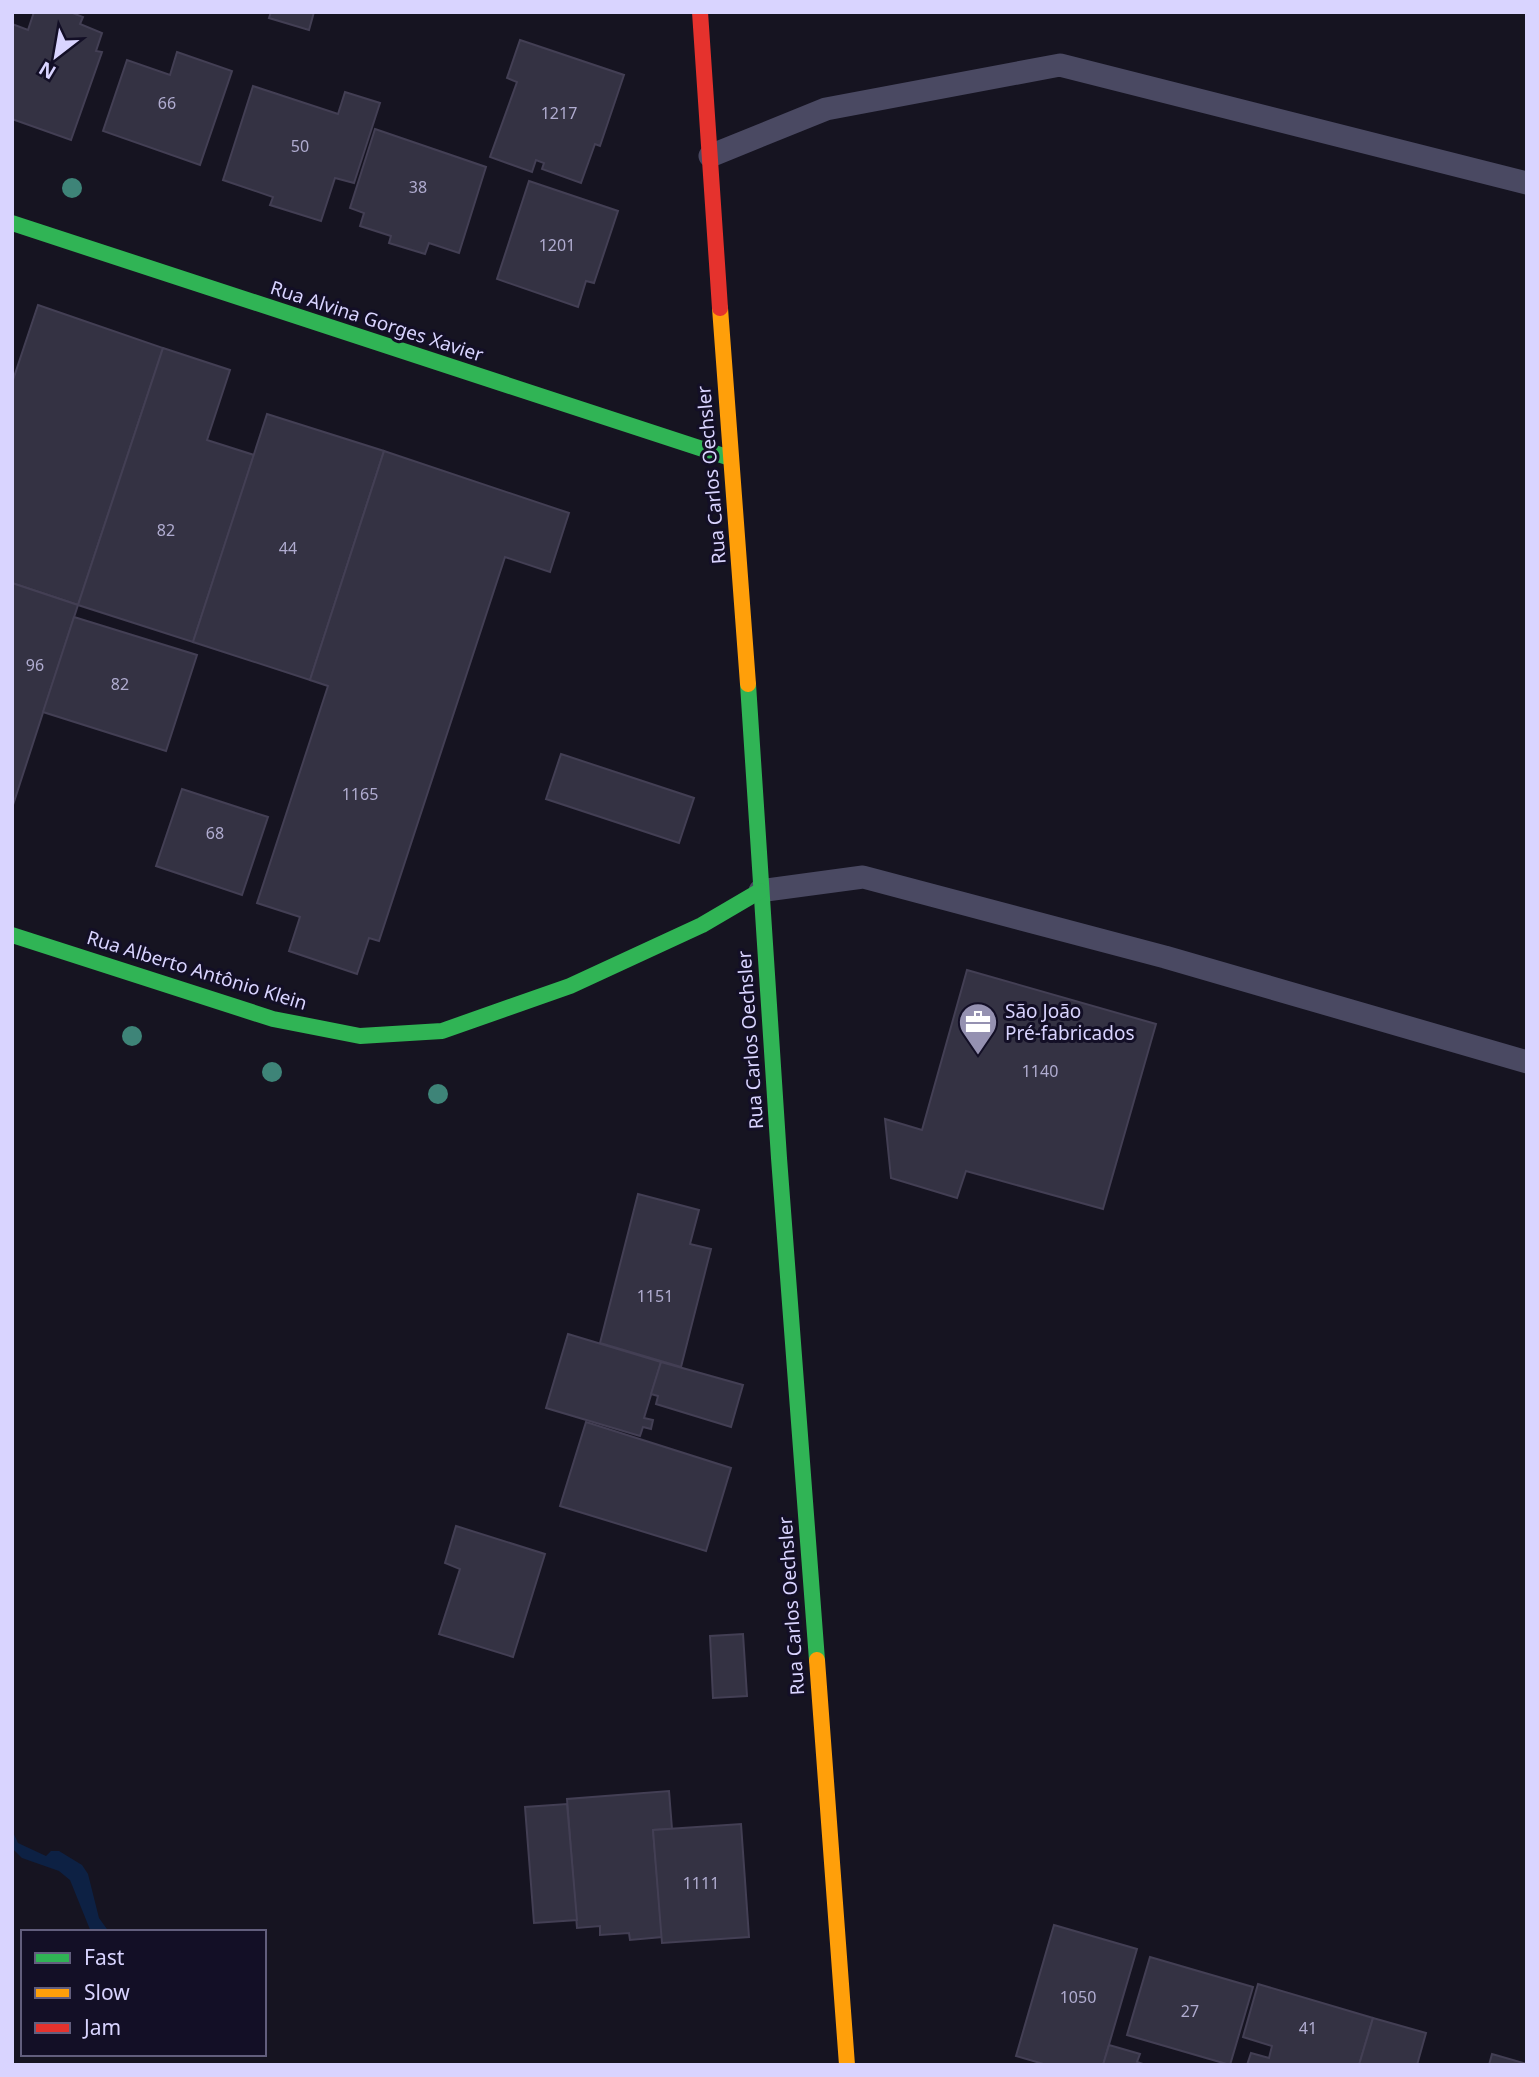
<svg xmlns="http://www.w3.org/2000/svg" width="1539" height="2077" viewBox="0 0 1539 2077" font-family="'Noto Sans',sans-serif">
<rect width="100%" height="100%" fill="#161421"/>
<path fill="#0d2144" d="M12 1830 18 1843 46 1856 51 1851H59L82 1865 88 1874 99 1918 109 1932H91L70 1880 59 1871 22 1858 12 1848Z"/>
<g fill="#343243" stroke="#433f54" stroke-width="2">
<path d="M34 12H70L83 17 80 24 102 33 96 51 102 52 71 140 12 119V24L28 30Z"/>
<path d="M271 12H314L309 30 269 18Z"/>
<path d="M520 40 624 75 600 146 595 144 581 183 542 169 544 163 536 160 532 172 490 157 517 82 507 78Z"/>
<path d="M177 52 232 71 200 165 103 131 127 60 170 75Z"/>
<path d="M253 86 338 114 345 92 380 103 354 183 335 178 321 221 270 205 273 197 223 180Z"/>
<path d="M375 129 486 167 459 253 429 243 425 254 389 243 391 236 360 226 364 213 350 208Z"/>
<path d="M529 181 618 211 594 283 586 281 578 307 497 279Z"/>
<path d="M38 305 163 348 78 605 12 583V383Z"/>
<path d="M163 348 230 370 207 440 254 455 193 642 78 605Z"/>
<path d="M267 414 384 451 310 680 193 642Z"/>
<path d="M384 451 569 513 550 572 505 557 379 941 369 938 357 974 289 951 300 917 257 903 328 686 310 680Z"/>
<path d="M12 583 78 605 12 808Z"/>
<path d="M74 617 197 655 166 751 43 712Z"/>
<path d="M561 754 694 798 679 843 546 799Z"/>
<path d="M182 789 268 817 242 895 156 866Z"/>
<path d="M967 970 1156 1024 1103 1209 966 1171 957 1198 891 1178 885 1119 922 1130Z"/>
<path d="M638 1194 699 1210 690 1244 711 1249 681 1367 600 1343Z"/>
<path d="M568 1334 661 1362 644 1418 653 1420 651 1429 643 1427 640 1436 546 1408Z"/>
<path d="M661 1362 743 1385 731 1427 656 1404 658 1396 651 1394Z"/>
<path d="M586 1422 731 1468 706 1551 560 1506Z"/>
<path d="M456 1526 545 1554 513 1657 439 1634 460 1569 445 1563Z"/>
<path d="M743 1634 747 1696 713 1698 710 1636Z"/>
<path d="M669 1791 672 1829 653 1830 662 1937 630 1940 629 1933 600 1935V1926L577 1928 567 1799Z"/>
<path d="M567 1804 577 1920 534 1923 525 1807Z"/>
<path d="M741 1824 749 1937 662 1943 653 1830Z"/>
<path d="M1054 1925 1137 1949 1103 2065H1047L1016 2056Z"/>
<path d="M1150 1957 1253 1987 1230 2065 1127 2035Z"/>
<path d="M1258 1984 1373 2018 1359 2065H1247L1251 2053 1269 2058 1272 2046 1243 2037Z"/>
<path d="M1373 2018 1426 2033 1417 2065H1359Z"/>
<path d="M1109 2045 1140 2054 1137 2062 1146 2065H1103Z"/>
<path d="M1492 2054 1527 2064V2065H1489Z"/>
</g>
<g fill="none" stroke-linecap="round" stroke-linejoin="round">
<g stroke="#4a4962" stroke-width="23">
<path d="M710 156 826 109 1060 65 1527 183"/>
<path d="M760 891 863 877 1165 957 1527 1062"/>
</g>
<g stroke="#30b455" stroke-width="16">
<path d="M12 223 730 458"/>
<path d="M748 684 779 1158 817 1660"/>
<path d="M12 935 273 1019 360 1036 442 1031 570 986 702 925 760 891"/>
</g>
<g stroke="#ff9f0a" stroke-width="16">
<path d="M720 308 748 684"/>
<path d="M817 1660 847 2065"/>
</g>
<path stroke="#e5322d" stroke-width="16" d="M700 12 720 308"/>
</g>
<g fill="#3e8478">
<circle cx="72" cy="188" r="10"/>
<circle cx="132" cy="1036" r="10"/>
<circle cx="272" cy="1072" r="10"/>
<circle cx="438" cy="1094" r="10"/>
</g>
<defs>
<g id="office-pin" transform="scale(2.0125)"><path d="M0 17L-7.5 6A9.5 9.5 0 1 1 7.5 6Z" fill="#9591b1" stroke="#130f26"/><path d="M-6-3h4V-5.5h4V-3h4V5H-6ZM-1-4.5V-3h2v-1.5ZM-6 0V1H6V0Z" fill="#fff"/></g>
</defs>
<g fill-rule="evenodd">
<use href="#office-pin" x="978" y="1022"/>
</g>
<g text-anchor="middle" stroke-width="6" stroke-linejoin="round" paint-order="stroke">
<g font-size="16" fill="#b0acd0">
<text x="167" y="109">66</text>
<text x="559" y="119">1217</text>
<text x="300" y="152">50</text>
<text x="418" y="193">38</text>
<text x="557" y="251">1201</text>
<text x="166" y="536">82</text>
<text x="288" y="554">44</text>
<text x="35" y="671">96</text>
<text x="120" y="690">82</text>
<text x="360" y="800">1165</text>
<text x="215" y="839">68</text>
<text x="1040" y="1077">1140</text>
<text x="655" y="1302">1151</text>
<text x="701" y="1889">1111</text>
<text x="1078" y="2003">1050</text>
<text x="1190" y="2017">27</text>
<text x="1308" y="2034">41</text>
</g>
<g font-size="19" fill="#d9d4ff" stroke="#130f26">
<text transform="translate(377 321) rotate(18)" y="7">Rua Alvina Gorges Xavier</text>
<text transform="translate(711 475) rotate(-95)" y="7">Rua Carlos Oechsler</text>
<text transform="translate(197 970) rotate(17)" y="7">Rua Alberto Antônio Klein</text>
<text transform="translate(750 1040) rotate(-94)" y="7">Rua Carlos Oechsler</text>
<text transform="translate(791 1606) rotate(-94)" y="7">Rua Carlos Oechsler</text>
</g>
<g font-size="19" fill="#d9d4ff" stroke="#130f26" text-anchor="start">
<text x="1005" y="1018">São João<tspan x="1005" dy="22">Pré-fabricados</tspan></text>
</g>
</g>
<rect width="1539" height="2077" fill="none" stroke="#d9d4ff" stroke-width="28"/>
<rect x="21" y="1930" width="245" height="126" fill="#130f26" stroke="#625e7d" stroke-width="2"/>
<rect x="35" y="1953" width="35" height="10" fill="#30b455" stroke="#625e7d" stroke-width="2"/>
<text x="84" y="1965" font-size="21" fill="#d9d4ff">Fast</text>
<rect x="35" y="1988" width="35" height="10" fill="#ff9f0a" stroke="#625e7d" stroke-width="2"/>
<text x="84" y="2000" font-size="21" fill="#d9d4ff">Slow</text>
<rect x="35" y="2023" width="35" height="10" fill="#e5322d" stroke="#625e7d" stroke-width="2"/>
<text x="84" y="2035" font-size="21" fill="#d9d4ff">Jam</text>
<g transform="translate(56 56) rotate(211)" stroke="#130f26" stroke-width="5" paint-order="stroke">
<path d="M0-5L12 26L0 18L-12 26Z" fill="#d9d4ff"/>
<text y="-10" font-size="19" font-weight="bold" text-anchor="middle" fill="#d9d4ff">N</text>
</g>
</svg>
